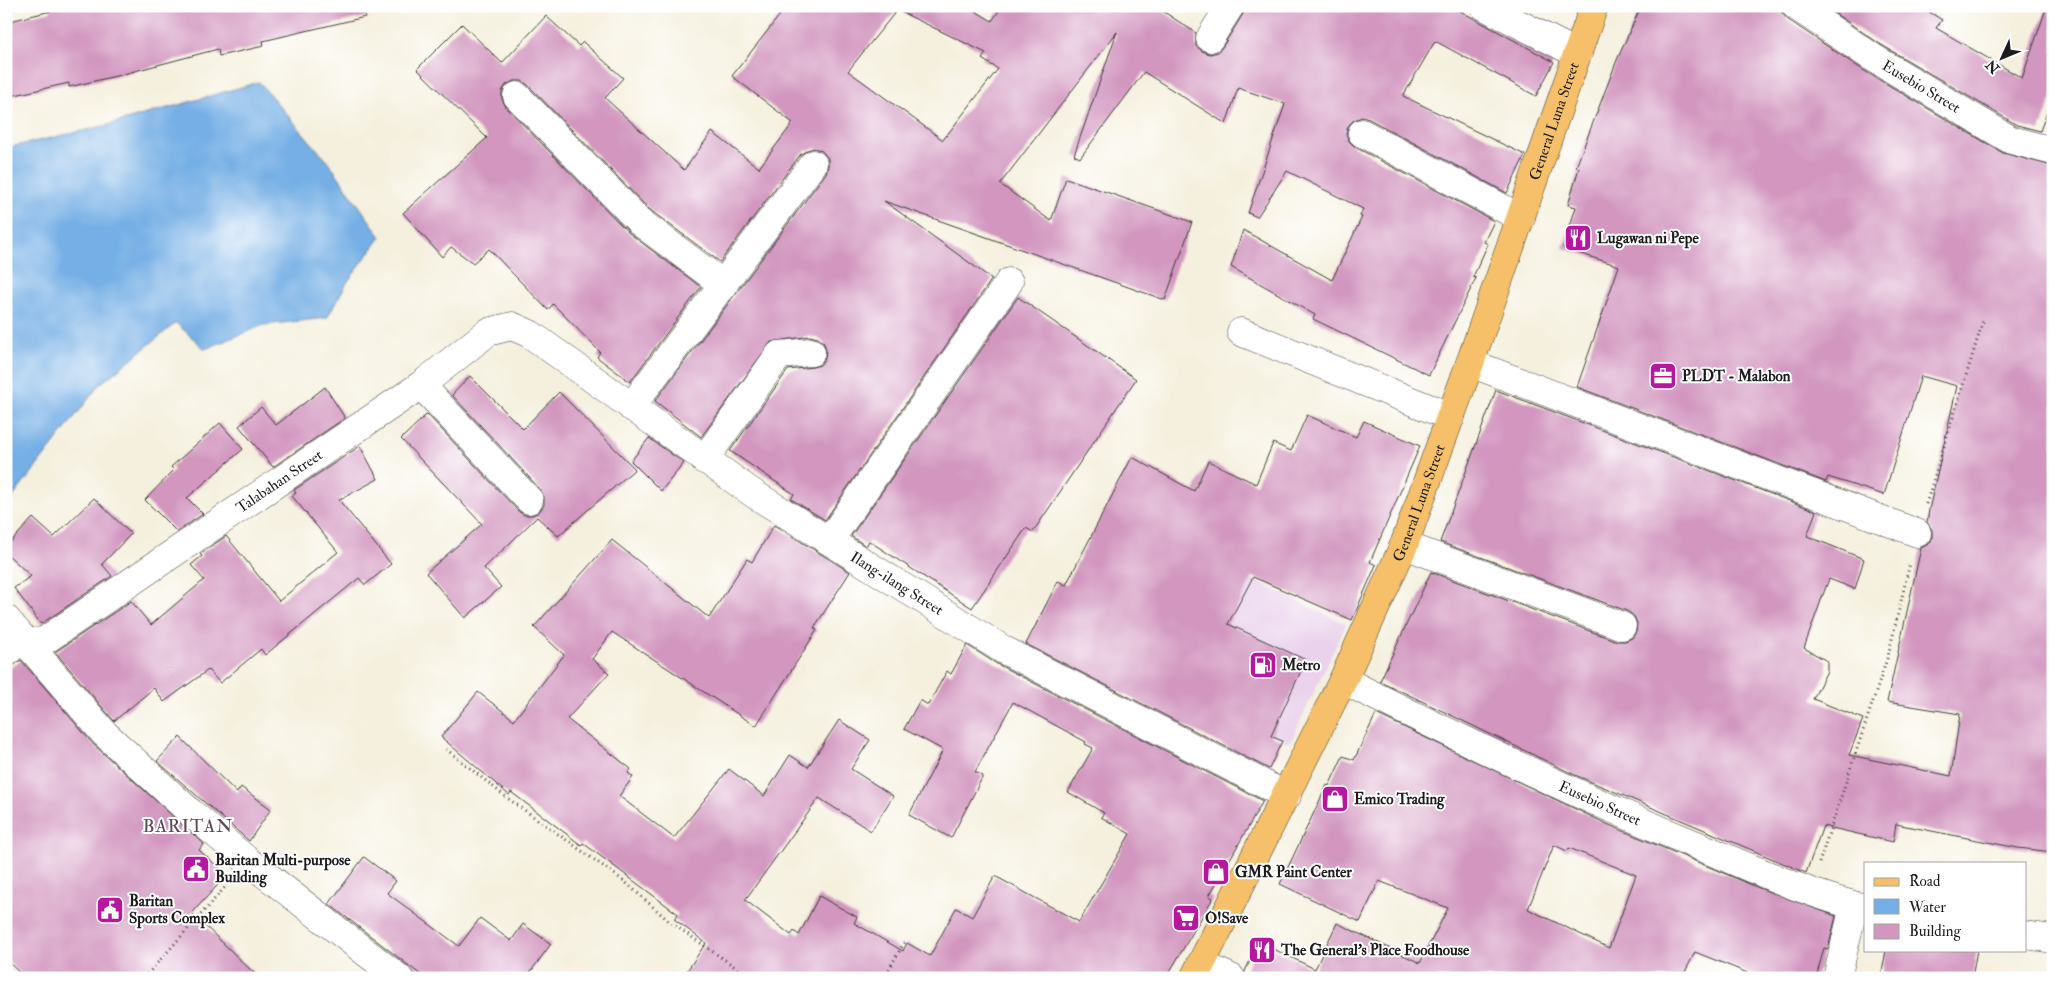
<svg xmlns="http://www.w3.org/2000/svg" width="2059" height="984" viewBox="0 0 2059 984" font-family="'IM FELL Double Pica',serif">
<rect width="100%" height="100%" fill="#fff"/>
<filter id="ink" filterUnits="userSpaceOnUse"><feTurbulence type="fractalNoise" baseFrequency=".02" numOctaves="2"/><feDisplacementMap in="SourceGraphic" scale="10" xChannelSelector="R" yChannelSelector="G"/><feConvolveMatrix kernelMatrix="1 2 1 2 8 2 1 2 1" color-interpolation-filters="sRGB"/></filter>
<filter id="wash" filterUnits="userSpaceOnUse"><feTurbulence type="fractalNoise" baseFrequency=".0096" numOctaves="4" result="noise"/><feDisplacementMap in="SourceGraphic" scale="20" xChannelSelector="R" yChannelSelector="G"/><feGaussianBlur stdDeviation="1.12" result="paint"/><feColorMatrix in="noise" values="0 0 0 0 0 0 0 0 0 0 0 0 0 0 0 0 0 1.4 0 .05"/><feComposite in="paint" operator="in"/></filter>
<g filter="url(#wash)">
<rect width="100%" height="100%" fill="#f5f0de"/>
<path fill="#ead1ec" d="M1220 564 1346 624 1290 743 1164 683Z"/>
<path fill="#74afe5" stroke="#486680" d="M259 82 329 163 381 237 348 281 327 318 264 325 205 349 176 323 100 384 13 497 6 495V148L108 125Z"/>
<g id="blocks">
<g fill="#d296bf" fill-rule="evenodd">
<path d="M50 6H364L365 17 263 41 264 46 219 56 218 49 116 76 69 87V83L6 97V22L51 11Z"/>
<path d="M787 6H967L992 21 1002 6H1155L1196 33V46L1202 51 1210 54 1218 52 1223 46 1243 14 1246 6H1451L1554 62 1536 96 1437 42 1434 43 1403 96 1525 155 1507 193 1369 119 1362 117 1354 120 1348 126 1346 134 1349 141 1355 147 1494 221 1484 242 1488 244 1473 277 1476 278 1429 375 1313 319 1315 315 1231 267 1243 230 1332 280 1362 217 1360 216 1363 209 1287 171 1257 217 1248 213 1285 104 1238 88 1226 124 1144 72 1080 158 1074 155 1117 32 1000 184 1051 221 1066 178 1192 222 1165 300 884 201 992 279 825 520 791 499 794 494 730 451 788 370 813 367 820 365 825 359 826 350 824 343 818 338 810 336 771 342 701 437 655 401 826 173 828 166V158L822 151 814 148 807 150 800 155 720 262 650 210 528 85 522 81H514L506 85 502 91V99L506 107 629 233 701 287 630 382 597 357 600 352 553 304 548 310 489 249 473 263 451 247 442 257 403 213 487 138 417 69 462 24 502 63 546 16 579 46 583 42 623 78 605 98 684 170 712 132 759 168 793 123 732 76ZM897 10 986 53 982 59 998 69 943 140 848 71Z"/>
<path d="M1641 6H1781L1782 13 1787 19 1863 70 2003 153 2053 166V852L2018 848 1896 824 1893 842 1823 826 1806 873 1575 775 1380 681 1431 572 1617 641H1625L1632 638 1636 632 1637 623 1634 616 1627 611 1440 542 1496 390 1816 511 1807 536 1864 559 1855 589 1829 579 1824 592 1804 648 1827 661V671L1813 699 1863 719 1849 755 1951 776 1960 714 1887 702 1921 548 1927 545 1932 538V530L1927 522 1929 510 1957 386 1921 376 1884 495 1828 477 1826 482 1577 387 1619 266 1563 248 1576 207 1568 205 1579 168 1576 167 1617 60Z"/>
<path d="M1824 6H1920L1942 20 1936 28 2022 78 2047 6H2053V95L2040 131 2017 125 1880 44Z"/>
<path d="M1018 297 1136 379 1033 532 1026 528 972 608 869 541 866 546 851 536Z"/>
<path d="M470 376 523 429 559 392 635 469 558 536 537 517 484 568 501 587 465 618 426 573 482 524 401 439 427 414 518 511 524 515H532L539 512 544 505V497L540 489 452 395Z"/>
<path d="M325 387 345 418 273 467 239 426 261 407 276 425Z"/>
<path d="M1307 415 1356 437 1364 421 1420 446 1370 562 1376 565 1352 620 1253 577 1228 624 1306 660 1271 736 1282 741 1269 769 1026 644 1058 581 1066 585 1132 457 1194 491 1208 461 1256 484 1273 443 1291 451Z"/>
<path d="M220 423 243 449 187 498 203 514 177 532 145 500 174 470 171 467Z"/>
<path d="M649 438 684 463 661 491 631 461Z"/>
<path d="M360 446 378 479 339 500 391 564 365 585 359 578 265 655 261 649 220 683 208 670 164 702 154 688 114 721 55 652 131 601 151 625 204 580 191 565 202 556 200 554 226 536 279 601 338 552 292 496 296 493 294 490Z"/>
<path d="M94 498 131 534 102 564 112 576 41 624 14 588 31 576 6 553V547L33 518 54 537Z"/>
<path d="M774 525 850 572 814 628 817 630 756 726 612 632 592 659 609 673 567 719 631 769 628 773 633 777 619 796 674 838 729 769 764 796 790 755 808 767 839 720 870 740 851 769 893 796 871 831 819 798 745 900 791 935 794 931 799 935 819 896 857 917 854 923 903 951 907 943 930 956 956 908 972 917 995 876 1079 922 1130 834 1101 817 1104 813 1068 792 1093 748 1085 744 1086 742 1013 702 975 772 983 776 951 838 909 815 943 750 904 729 920 700 928 705 947 671 951 674 967 645 997 664 1263 801 1209 896 1213 898 1166 978H682L706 943 674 919 678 914 583 843 581 845 511 792 509 795 441 737 478 692 514 720 564 655 534 627 612 540 709 618 747 559 752 562Z"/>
<path d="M21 660 94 745 204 844 199 850 227 875 192 913 259 978H25L6 960V668H10Z"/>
<path d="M1376 714 1607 824 1759 888 1836 916 1828 949 1824 948 1816 978H1760L1695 952 1682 978H1246L1245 971 1259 942 1315 969 1337 923 1420 963 1448 908 1379 881 1360 922 1280 884 1327 785 1329 786 1343 756 1354 760ZM1554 845 1567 851 1569 848 1636 875 1609 948 1528 909Z"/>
<path d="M180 737 237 793 241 787 271 809 249 841 157 761Z"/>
<path d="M364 857 396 881 387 893 459 946 480 918 511 941 523 924 551 944 526 978H425L329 904Z"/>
<path d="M1886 950H1977L1972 978H1881Z"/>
</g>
</g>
</g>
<g filter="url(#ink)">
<use href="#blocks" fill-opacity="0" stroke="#3d3c39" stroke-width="1"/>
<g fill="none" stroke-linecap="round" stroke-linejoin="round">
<g stroke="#3d3c39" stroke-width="29">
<g id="minor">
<path d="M1484 6 1578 54"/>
<path id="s1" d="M1796 6 1872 57 2011 140 2053 151"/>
<path d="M1210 38 1230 6"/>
<path d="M517 96 640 222 724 285"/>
<path d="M1362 133 1521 218"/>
<path d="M1241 332 1451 417"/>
<path d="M1470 363 1917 533"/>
<path d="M421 385 529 500"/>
<path d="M631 407 813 164"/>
<path d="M704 460 779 355 811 352"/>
<path d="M829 541 1009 282"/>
<path d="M1404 545 1622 626"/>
<path d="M6 619 105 734 190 812 248 861 399 978"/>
<path id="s2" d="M6 653 14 645 44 641 421 385 488 332 512 326 530 334 754 494 1004 650 1287 796"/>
<path id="s3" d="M1343 680C1462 740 1582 798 1706 849 1758 871 1810 895 1865 908"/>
<path d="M2025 935 2053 939"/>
<path d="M1201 964 1231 978"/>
<path d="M1837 978 1854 906"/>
</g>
</g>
<g stroke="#3d3c39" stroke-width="29">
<g id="major">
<path id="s4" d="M1194 978 1343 680 1404 545 1470 363 1594 6"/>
</g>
</g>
<g stroke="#3d3c39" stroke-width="3" stroke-dasharray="1 4" stroke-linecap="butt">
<path d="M1926 504 1984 318"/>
<path d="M446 749 506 797 624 881 670 922 751 978"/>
<path d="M1819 863 1888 656 1910 563"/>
<path d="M144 978 227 885"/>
<path d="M884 978 905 941"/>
</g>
<use href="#minor" stroke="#fff" stroke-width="28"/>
<use href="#major" stroke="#f6c06b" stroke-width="28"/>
</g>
</g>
<defs>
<g id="restaurant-square" transform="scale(1.4375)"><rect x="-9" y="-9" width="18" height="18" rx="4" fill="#b5179e" stroke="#fff"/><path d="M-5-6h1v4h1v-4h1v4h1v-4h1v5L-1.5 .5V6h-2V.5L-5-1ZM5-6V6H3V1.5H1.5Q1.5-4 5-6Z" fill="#fff"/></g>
<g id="office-square" transform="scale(1.4375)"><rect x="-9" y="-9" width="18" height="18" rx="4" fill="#b5179e" stroke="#fff"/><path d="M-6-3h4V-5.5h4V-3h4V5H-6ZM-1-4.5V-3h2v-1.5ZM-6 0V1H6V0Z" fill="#fff"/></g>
<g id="fuel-square" transform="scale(1.4375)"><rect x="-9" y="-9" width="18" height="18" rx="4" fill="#b5179e" stroke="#fff"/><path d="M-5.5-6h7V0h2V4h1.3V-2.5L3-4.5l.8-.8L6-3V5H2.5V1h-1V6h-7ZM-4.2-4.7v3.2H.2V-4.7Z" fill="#fff"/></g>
<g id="shop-square" transform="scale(1.4375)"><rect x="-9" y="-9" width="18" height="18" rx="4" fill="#b5179e" stroke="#fff"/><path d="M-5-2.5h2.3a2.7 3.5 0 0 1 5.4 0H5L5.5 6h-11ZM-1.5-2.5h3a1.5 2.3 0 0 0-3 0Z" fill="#fff"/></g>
<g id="civic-square" transform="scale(1.4375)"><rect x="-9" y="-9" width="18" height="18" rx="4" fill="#b5179e" stroke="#fff"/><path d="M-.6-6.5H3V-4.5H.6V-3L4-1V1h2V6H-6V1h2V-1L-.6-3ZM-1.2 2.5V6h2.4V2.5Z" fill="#fff"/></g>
<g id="supermarket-square" transform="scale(1.4375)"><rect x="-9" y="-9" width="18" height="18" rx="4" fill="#b5179e" stroke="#fff"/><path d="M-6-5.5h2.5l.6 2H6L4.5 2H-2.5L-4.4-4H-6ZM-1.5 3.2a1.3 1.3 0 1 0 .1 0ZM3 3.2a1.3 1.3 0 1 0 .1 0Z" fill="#fff"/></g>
</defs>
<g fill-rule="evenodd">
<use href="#restaurant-square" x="1578" y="238"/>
<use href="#office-square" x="1663" y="376"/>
<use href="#fuel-square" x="1263" y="665"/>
<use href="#shop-square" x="1335" y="799"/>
<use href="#civic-square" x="196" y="869"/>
<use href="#shop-square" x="1216" y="872"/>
<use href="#civic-square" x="110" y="910"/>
<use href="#supermarket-square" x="1186" y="918"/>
<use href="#restaurant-square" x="1262" y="950"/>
</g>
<g text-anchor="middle" stroke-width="4" stroke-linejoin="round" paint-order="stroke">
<g font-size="15" fill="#1c1c1c" stroke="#fff">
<text dy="5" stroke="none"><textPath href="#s1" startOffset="149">Eusebio Street</textPath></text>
<text dy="5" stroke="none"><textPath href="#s4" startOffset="931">General Luna Street</textPath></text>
<text dy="5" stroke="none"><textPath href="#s2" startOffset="326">Talabahan Street</textPath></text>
<text dy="5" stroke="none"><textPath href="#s4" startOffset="526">General Luna Street</textPath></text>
<text dy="5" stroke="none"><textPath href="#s2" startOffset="1071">Ilang-ilang Street</textPath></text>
<text dy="5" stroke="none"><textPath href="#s3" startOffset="285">Eusebio Street</textPath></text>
</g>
<g font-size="15" font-weight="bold" fill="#1c1c1c" stroke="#fff" text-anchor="start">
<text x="1597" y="243">Lugawan ni Pepe</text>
<text x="1682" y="381">PLDT - Malabon</text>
<text x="1282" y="670">Metro</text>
<text x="1354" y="804">Emico Trading</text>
<text x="215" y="865">Baritan Multi-purpose<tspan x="215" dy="17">Building</tspan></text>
<text x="1235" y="877">GMR Paint Center</text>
<text x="129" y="906">Baritan<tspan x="129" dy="17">Sports Complex</tspan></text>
<text x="1205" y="923">O!Save</text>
<text x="1281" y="955">The General's Place Foodhouse</text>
</g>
<g font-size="18" letter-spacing="1" fill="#5c4755" stroke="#fff">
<text x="188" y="832">BARITAN</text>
</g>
</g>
<rect width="2059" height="984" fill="none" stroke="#fff" stroke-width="25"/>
<rect x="1864" y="862" width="162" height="90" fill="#ffffff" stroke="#a4a4a4"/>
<rect x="1874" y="878" width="25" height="8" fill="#f6c06b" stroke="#a4a4a4"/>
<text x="1909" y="886" font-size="15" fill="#1c1c1c">Road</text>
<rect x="1874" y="899" width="25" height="15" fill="#74afe5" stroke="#a4a4a4"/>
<text x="1909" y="912" font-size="15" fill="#1c1c1c">Water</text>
<rect x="1874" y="924" width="25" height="15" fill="#d296bf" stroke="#a4a4a4"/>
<text x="1909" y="936" font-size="15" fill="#1c1c1c">Building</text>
<g transform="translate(2002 58) rotate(226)" stroke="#ffffff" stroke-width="4" paint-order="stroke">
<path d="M0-4L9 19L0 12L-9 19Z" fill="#1c1c1c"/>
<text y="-8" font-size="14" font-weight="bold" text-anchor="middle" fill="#1c1c1c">N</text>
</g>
</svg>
